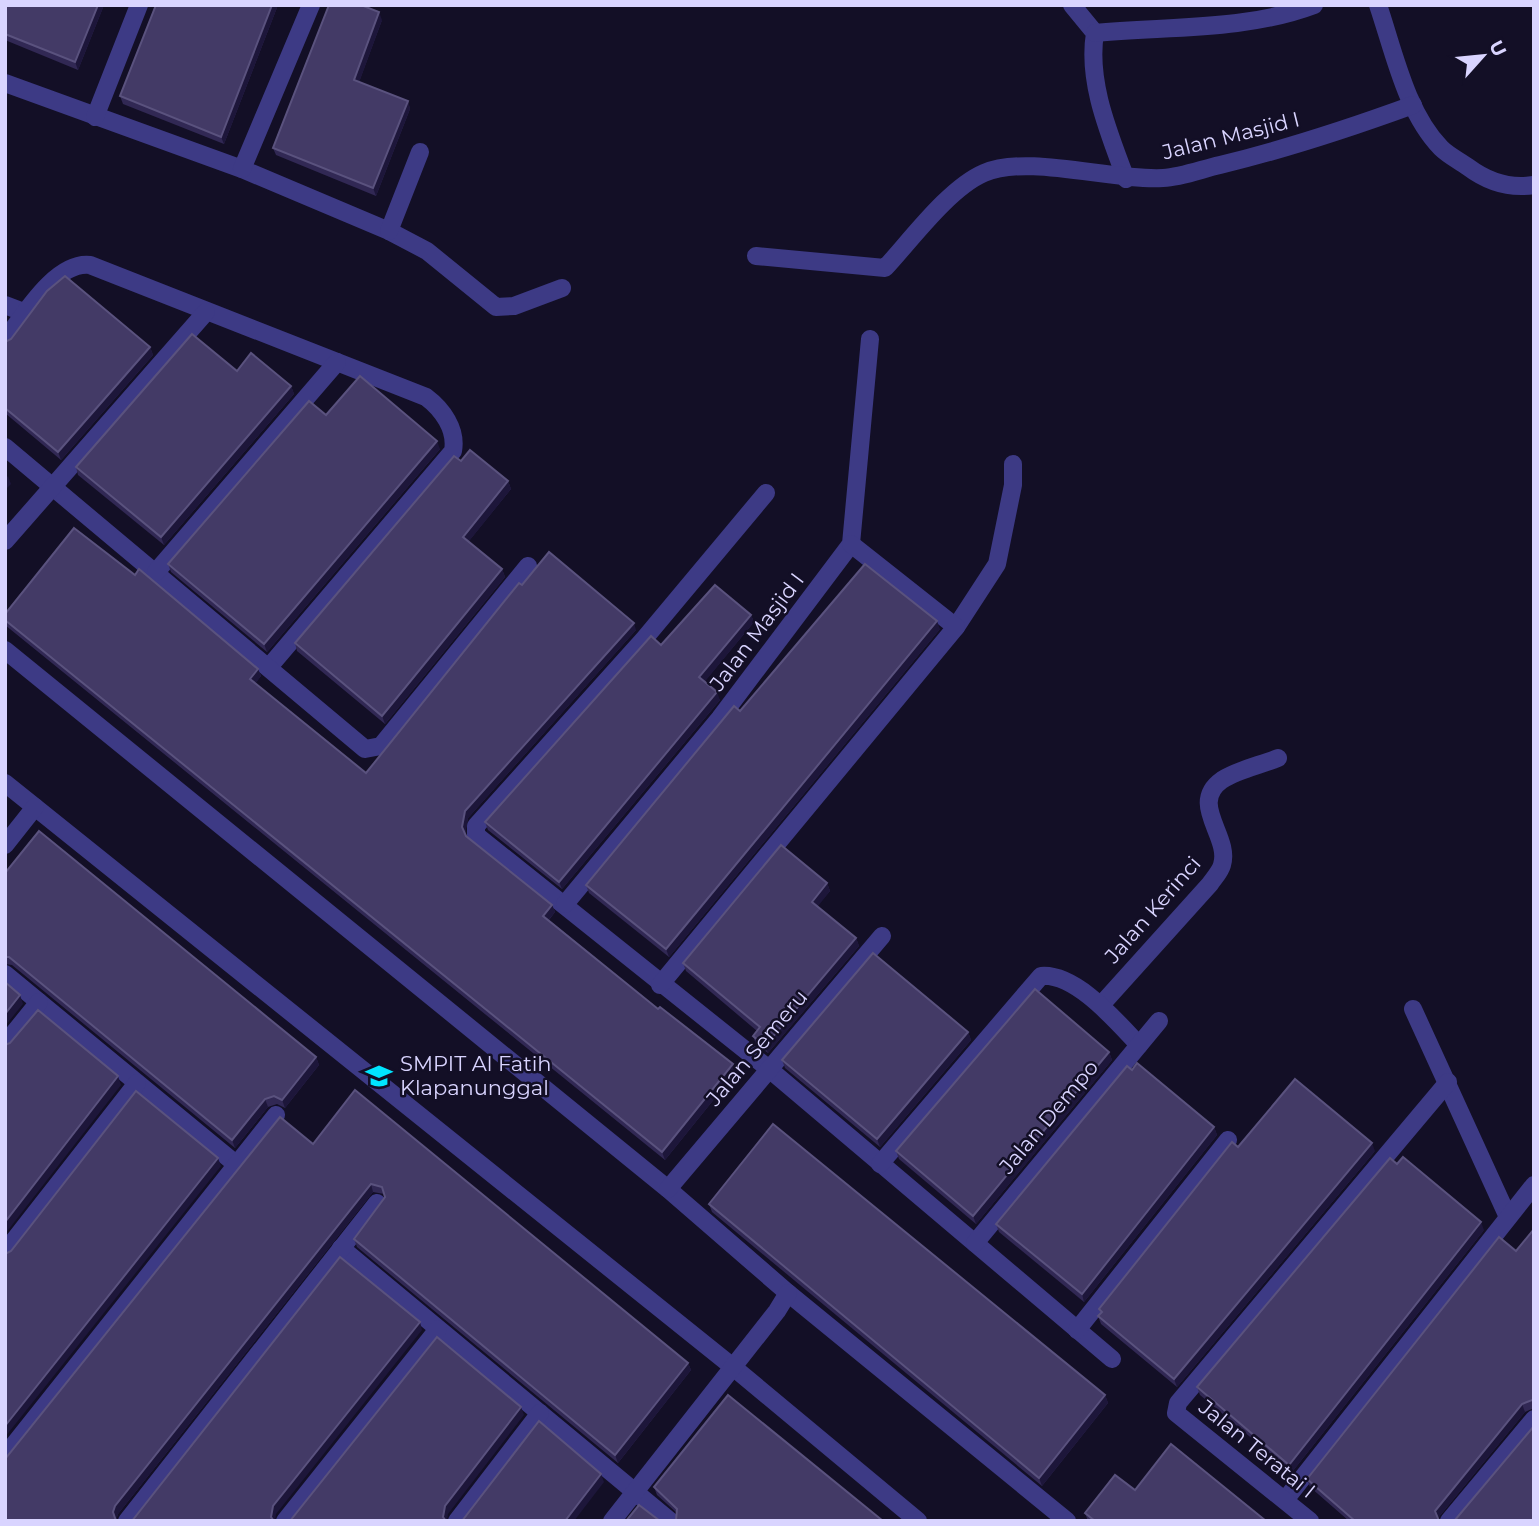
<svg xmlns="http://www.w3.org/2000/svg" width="1539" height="1526" viewBox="0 0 1539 1526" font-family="Montserrat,sans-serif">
<rect width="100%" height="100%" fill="#130f26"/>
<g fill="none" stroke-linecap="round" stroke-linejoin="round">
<g stroke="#3d3a85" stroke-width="18">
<path d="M1072 5 1095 33C1087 82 1109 133 1126 179"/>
<path d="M1378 5C1394 52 1406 112 1441 148 1449 156 1460 161 1468 167 1488 182 1509 189 1534 185"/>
<path d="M1095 33C1167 26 1245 31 1314 5"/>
<path d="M5 83 242 169 389 231 427 251 496 307 514 306 562 288"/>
<path d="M95 117 139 5"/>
<path d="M242 169 311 5"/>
<path d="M389 231 420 152"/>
<path d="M756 256 885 268C911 240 949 188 984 173 1028 154 1112 181 1163 178 1182 177 1202 169 1220 165 1286 149 1350 128 1413 105"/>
<path d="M5 305 26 313"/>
<path d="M5 340C24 315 56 261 90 265L426 397C442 409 457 429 453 451L269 667"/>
<path d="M5 447 365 749 381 746 528 566"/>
<path d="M766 493 644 639 476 826V835L769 1069 1112 1359"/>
<path d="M5 541 206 312"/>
<path d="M156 572 337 362"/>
<path d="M956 627 997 564 1013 485V464"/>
<path d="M5 650 668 1189 788 1293 1067 1521"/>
<path d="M5 783 733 1367 918 1521"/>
<path d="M5 845 35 807"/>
<path d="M565 904 720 718 851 544 870 339"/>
<path d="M5 974 237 1165"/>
<path d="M660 985 956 627 851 544"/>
<path d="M1101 1005 1210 884C1214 878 1220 872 1222 865 1231 836 1188 804 1222 780 1237 770 1261 765 1278 758"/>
<path d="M1413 1009 1508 1217"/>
<path d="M5 1044 39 1002"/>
<path d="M880 1164 1041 976C1076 973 1117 1022 1139 1045"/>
<path d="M668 1189 882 936"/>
<path d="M975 1243 1159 1021"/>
<path d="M341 1248 670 1521"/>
<path d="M5 1252 137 1083"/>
<path d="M1077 1330 1228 1140"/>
<path d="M5 1456 276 1115"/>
<path d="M1285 1500 1534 1185"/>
<path d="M127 1521 377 1203"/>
<path d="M285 1521 438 1329"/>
<path d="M457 1521 540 1413"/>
<path d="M612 1521 777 1311 788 1293"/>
<path d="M1310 1521 1176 1413 1178 1403 1448 1082"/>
<path d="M1449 1521 1534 1419"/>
</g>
</g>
<g fill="#312854">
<path d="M5 5H104L78 70 5 40Z"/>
<path d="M278 5 224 144 123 104 120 96Z"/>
<path d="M382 20 359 82 408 101 410 109 376 196 276 155 273 148Z"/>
<path d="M5 342 150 347 153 355 61 460 5 413Z"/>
<path d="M237 371 291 386 294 394 164 545 78 475 76 467Z"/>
<path d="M326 415 440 449 267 652 171 572 168 564Z"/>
<path d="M461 461 508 481 511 489 468 542 502 569 505 577 385 724 297 651 295 643Z"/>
<path d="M522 585 636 630 468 818 465 834 466 836 552 905 555 912 549 920 658 1009 733 1064 736 1072 665 1160 5 625V614L258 669 261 676 255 683 366 773Z"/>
<path d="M751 615 754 622 704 682 720 700 562 889 488 830 485 822 661 645Z"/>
<path d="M940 629 669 957 589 893 586 885 740 711Z"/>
<path d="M5 873 316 1057 319 1065 285 1108 277 1104 268 1107 235 1148 12 965 5 964Z"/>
<path d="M827 883 830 891 817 906 856 938 859 946 768 1053 756 1044 753 1036 757 1031 686 971 683 963Z"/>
<path d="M968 1032 971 1040 880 1147 785 1068 782 1060Z"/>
<path d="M1109 1052 1112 1060 976 1224 899 1159 896 1151Z"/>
<path d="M1214 1127 1217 1135 1084 1302 999 1232 996 1224Z"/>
<path d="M313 1144 688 1363 691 1370 618 1463 357 1247 354 1239 385 1197 384 1194 373 1192 118 1514 116 1520 5 1521Z"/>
<path d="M1375 1151 1177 1387 1101 1324 1098 1316 1101 1313 1099 1309Z"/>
<path d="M709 1204 1105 1395 1108 1403 1042 1486 712 1212Z"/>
<path d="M1534 1229V1408L1525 1412 1438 1518 1439 1521H1349L1310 1487 1307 1479 1516 1251Z"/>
<path d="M1484 1230 1292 1472 1200 1395 1197 1387Z"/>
<path d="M654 1487 883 1521 676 1520 677 1513 657 1495Z"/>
<path d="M1135 1490 1266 1521H1088L1085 1513Z"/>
</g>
<g fill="#1d163a">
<path d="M98 5H104L78 70 75 62Z"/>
<path d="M272 5H278L224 144 221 137Z"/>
<path d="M379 12 382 20 357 88 354 80Z"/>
<path d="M408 101 410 109 376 196 373 188Z"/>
<path d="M150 347 153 355 61 460 58 452Z"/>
<path d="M291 386 294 394 164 545 161 537Z"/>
<path d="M437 441 440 449 267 652 264 644Z"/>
<path d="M8 476 11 484 5 490V479Z"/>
<path d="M508 481 511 489 466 545 463 537Z"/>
<path d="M502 569 505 577 385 724 382 716Z"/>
<path d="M751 615 754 622 702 685 699 677Z"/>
<path d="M937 621 940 629 669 957 666 949Z"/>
<path d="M634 623 636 630 468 818 465 835 462 827 465 811Z"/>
<path d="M258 669 261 676 253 687 250 679Z"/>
<path d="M717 692 720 700 562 889 559 882Z"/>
<path d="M827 883 830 891 815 910 812 902Z"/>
<path d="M552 905 555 912 546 923 543 916Z"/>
<path d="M856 938 859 946 768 1053 765 1046Z"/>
<path d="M20 995 23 1004 5 1026V1014Z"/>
<path d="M968 1032 971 1040 880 1147 877 1139Z"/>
<path d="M1109 1052 1112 1060 976 1224 973 1216Z"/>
<path d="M316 1057 319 1065 285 1108 282 1100Z"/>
<path d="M733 1064 736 1072 665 1160 662 1152Z"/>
<path d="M118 1076 121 1085 5 1234V1222Z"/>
<path d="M265 1099 268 1107 235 1148 232 1140Z"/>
<path d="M1214 1127 1217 1135 1084 1302 1082 1294Z"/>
<path d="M1372 1143 1375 1151 1177 1387 1174 1379Z"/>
<path d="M218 1158 221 1166 5 1437V1426Z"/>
<path d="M371 1184 373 1192 118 1514 116 1520 113 1512 115 1506Z"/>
<path d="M1481 1222 1484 1230 1292 1472 1289 1465Z"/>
<path d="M420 1322 422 1330 276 1514 275 1521 271 1517 273 1506Z"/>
<path d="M688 1363 691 1370 618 1463 615 1455Z"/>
<path d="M1105 1395 1108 1403 1042 1486 1039 1478Z"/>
<path d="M1522 1404 1525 1412 1438 1518 1435 1511Z"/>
<path d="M521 1407 524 1415 448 1514 447 1521 443 1517 445 1506Z"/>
<path d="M601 1474 604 1482 574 1521H565Z"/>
</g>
<g fill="#433a66" stroke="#5a527e" stroke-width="2">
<path d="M5 5H98L75 62 5 34Z"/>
<path d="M156 5H272L221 137 120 96Z"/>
<path d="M329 5H361L379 12 354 80 408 101 373 188 273 148Z"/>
<path d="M65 276 150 347 58 452 5 408V342L11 339 47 291Z"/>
<path d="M192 334 237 371 251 353 291 386 161 537 76 467Z"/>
<path d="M360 376 437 441 264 644 168 564 309 401 326 415Z"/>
<path d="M470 450 508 481 463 537 502 569 382 716 295 643 454 456 461 461Z"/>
<path d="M74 528 135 575 139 569 258 669 250 679 366 773 519 583 522 585 549 552 634 623 465 811 462 827 466 836 552 905 543 916 658 1009 660 1007 733 1064 662 1152 5 620V614Z"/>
<path d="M865 564 937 621 666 949 586 885 734 706 740 711Z"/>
<path d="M715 585 751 615 699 677 717 692 559 882 485 822 651 636 661 645Z"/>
<path d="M39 831 316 1057 282 1100 274 1096 265 1099 232 1140 9 957H5V873Z"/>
<path d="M781 845 827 883 812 902 856 938 765 1046 753 1036 760 1027 683 963Z"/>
<path d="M873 953 968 1032 877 1139 782 1060Z"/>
<path d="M5 982 20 995 5 1014Z"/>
<path d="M1035 989 1109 1052 973 1216 896 1151Z"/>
<path d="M38 1010 118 1076 5 1222V1045L10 1043Z"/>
<path d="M1137 1063 1214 1127 1082 1294 996 1224 1127 1066 1132 1070Z"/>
<path d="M1295 1079 1372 1143 1174 1379 1098 1316 1102 1312 1099 1309 1232 1142 1238 1147Z"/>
<path d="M355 1090 688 1363 615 1455 354 1239 385 1197 382 1187 371 1184 115 1506 113 1512 116 1521H5V1459L280 1117 313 1144Z"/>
<path d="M136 1091 218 1158 5 1426V1254L11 1251Z"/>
<path d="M773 1124 1105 1395 1039 1478 709 1204Z"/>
<path d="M1403 1157 1481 1222 1289 1465 1197 1387 1390 1158 1397 1164Z"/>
<path d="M1534 1229V1401L1532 1400 1522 1404 1435 1511 1439 1521H1355L1307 1479 1499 1237 1516 1251Z"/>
<path d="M340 1257 420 1322 273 1506 271 1517 274 1521H132Z"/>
<path d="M437 1337 521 1407 445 1506 443 1517 446 1521H290Z"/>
<path d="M728 1395 883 1521H674L676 1520 677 1509 654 1487Z"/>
<path d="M539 1421 601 1474 565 1521H462Z"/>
<path d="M1534 1426V1521H1454L1455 1520Z"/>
<path d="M1171 1444 1266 1521H1095L1085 1513 1115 1475 1135 1490Z"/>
<path d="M639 1505 660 1521H626Z"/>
</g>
<defs>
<g id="school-bare" transform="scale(2.1)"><path d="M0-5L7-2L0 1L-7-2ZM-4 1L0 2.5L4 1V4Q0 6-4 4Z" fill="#00e5ff" stroke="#130f26" stroke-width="2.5" paint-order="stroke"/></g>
</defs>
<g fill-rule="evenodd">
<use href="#school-bare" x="379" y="1076"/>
</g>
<g text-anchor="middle" stroke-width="5" stroke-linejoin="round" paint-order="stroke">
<g font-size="21" fill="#d9d4ff" stroke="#130f26">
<text transform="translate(1231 136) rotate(-14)" y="7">Jalan Masjid I</text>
<text transform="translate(757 632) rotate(-53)" y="7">Jalan Masjid I</text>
<text transform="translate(1153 910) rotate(-49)" y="7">Jalan Kerinci</text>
<text transform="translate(757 1048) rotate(-50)" y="7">Jalan Semeru</text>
<text transform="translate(1049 1117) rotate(-50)" y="7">Jalan Dempo</text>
<text transform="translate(1257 1449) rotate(39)" y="7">Jalan Teratai I</text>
</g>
<g font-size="21" fill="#d9d4ff" stroke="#130f26" text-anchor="start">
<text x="400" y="1071">SMPIT Al Fatih<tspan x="400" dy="24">Klapanunggal</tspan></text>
</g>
</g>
<rect width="1539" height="1526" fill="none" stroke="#d9d4ff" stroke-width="14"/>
<g transform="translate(1483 56) rotate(63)" stroke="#130f26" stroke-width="5" paint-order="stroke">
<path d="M0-5L12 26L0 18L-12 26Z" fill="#d9d4ff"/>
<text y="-10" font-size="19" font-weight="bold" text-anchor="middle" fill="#d9d4ff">U</text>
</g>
</svg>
